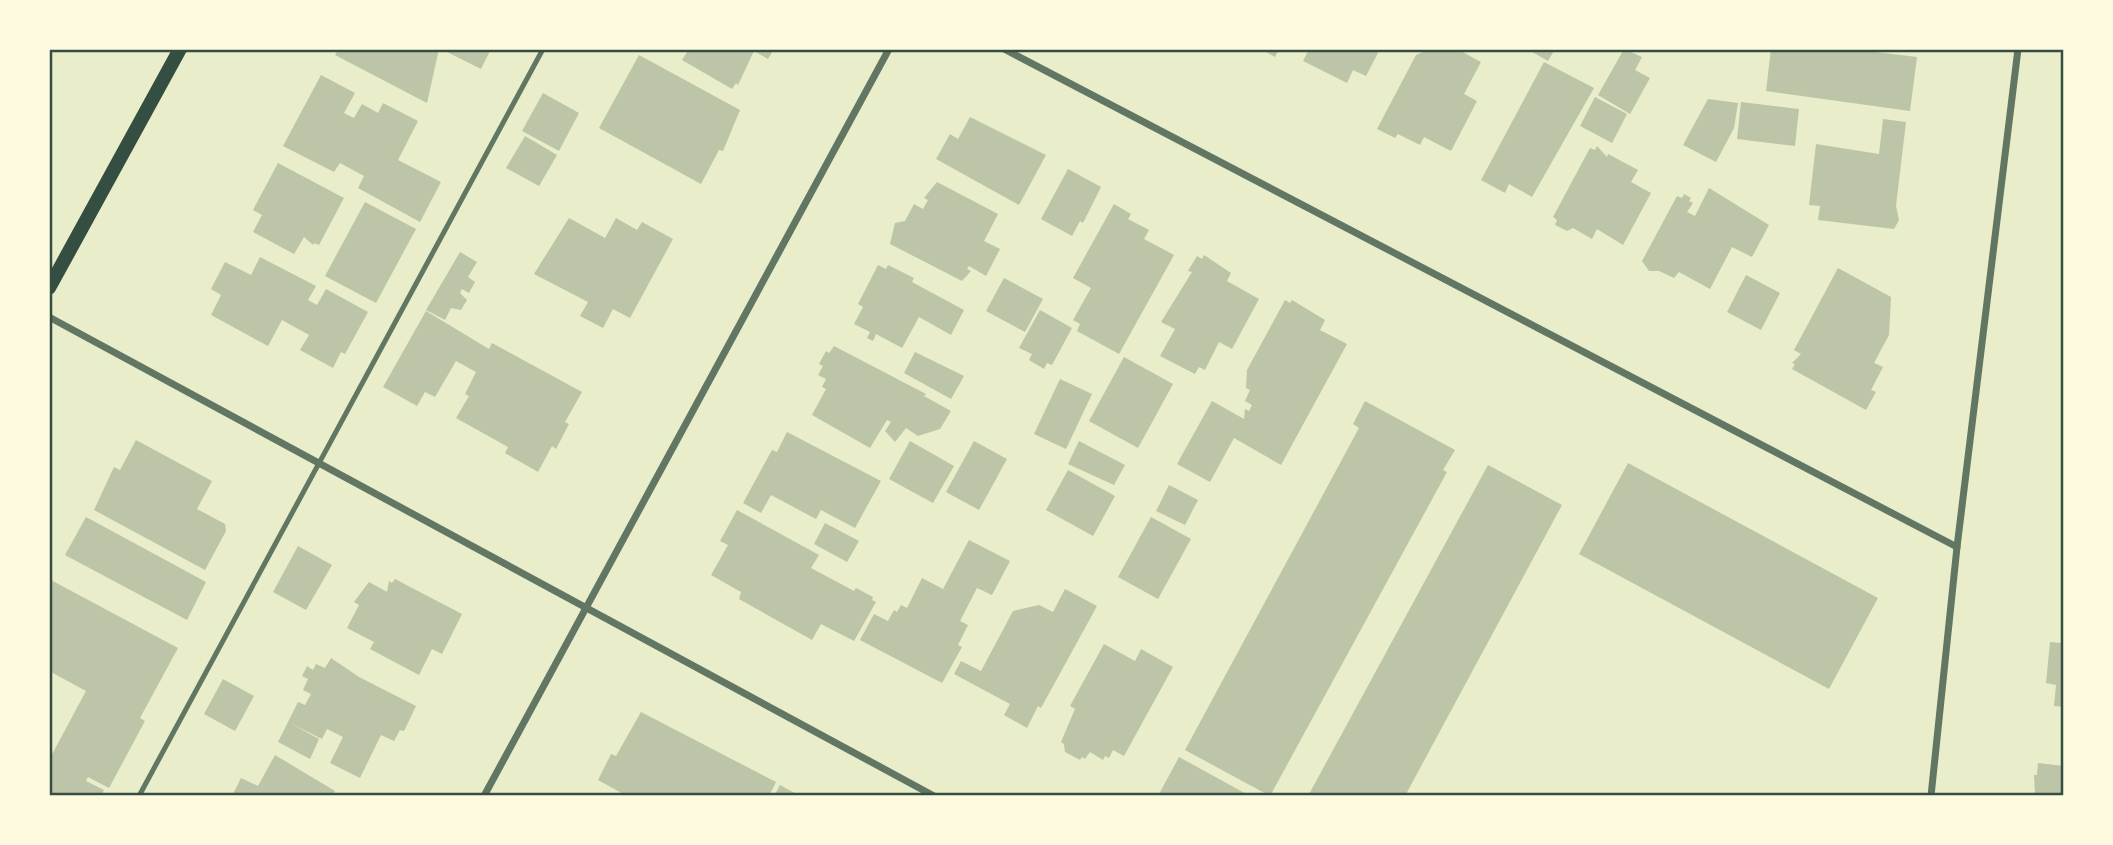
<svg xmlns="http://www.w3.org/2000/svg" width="2113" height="845" viewBox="0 0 2113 845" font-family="'Titillium Web',sans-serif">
<rect width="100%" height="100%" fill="#e9edc9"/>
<g fill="#bcc5a7">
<path d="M339 49H439L427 103 335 55Z"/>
<path d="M448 49H491L481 69 447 52Z"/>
<path d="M689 49H774L768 59 754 51 738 85 736 83 732 89 682 60Z"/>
<path d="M1261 49H1279L1275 57Z"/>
<path d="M1309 49H1380L1366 76 1353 70 1347 83 1303 61Z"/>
<path d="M1430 49H1457L1481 62 1464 94 1477 101 1451 151 1424 137 1420 145 1398 134 1395 138 1377 129 1416 55Z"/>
<path d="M1527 49H1555L1548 61Z"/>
<path d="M1624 49 1642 57 1635 70 1650 78 1630 114 1598 95Z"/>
<path d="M1771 49H1851L1917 57 1910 111 1766 91Z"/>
<path d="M639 55 740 110 723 151 719 150 701 184 599 128Z"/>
<path d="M1544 62 1594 88 1532 197 1509 184 1505 193 1481 180Z"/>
<path d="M321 75 355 93 344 113 354 118 362 104 378 113 383 103 418 121 398 160 441 182 420 222 358 188 364 176 340 163 334 172 283 146Z"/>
<path d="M543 93 579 113 559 151 522 131Z"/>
<path d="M1595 97 1627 114 1612 143 1580 126Z"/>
<path d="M1708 99 1738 103 1734 128 1716 162 1683 145Z"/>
<path d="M1741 102 1799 109 1795 146 1737 139Z"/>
<path d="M970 117 1046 155 1019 205 936 159 950 134 958 139Z"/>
<path d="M1883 119 1906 122 1896 206 1899 220 1894 229 1818 220 1820 206 1809 205 1816 144 1879 154Z"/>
<path d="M525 136 557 155 539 186 506 168Z"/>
<path d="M1597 146 1607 157 1608 154 1638 170 1631 182 1651 193 1623 245 1597 229 1592 239 1573 228 1567 231 1555 225 1557 220 1553 217 1590 148 1595 150Z"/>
<path d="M278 163 344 198 319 245 314 243 313 245 304 237 294 254 253 232 262 215 253 210Z"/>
<path d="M1068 169 1101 187 1083 223 1080 221 1072 236 1041 219Z"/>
<path d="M937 182 998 214 984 241 1000 249 986 276 969 266 967 269 971 271 962 281 890 244 895 223 905 221 914 204 923 209 928 200 924 198Z"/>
<path d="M1709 188 1769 225 1752 257 1732 247 1710 289 1679 272 1674 278 1659 271H1649L1642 261 1677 196 1682 198 1684 194 1691 198 1689 201 1693 203 1687 212 1695 216Z"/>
<path d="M365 202 416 229 376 303 325 276Z"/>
<path d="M1114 204 1131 214 1128 219 1149 230 1144 239 1174 255 1119 354 1077 331 1080 324 1073 320 1091 288 1073 278Z"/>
<path d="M569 218 605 238 616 218 637 230 642 222 673 239 630 318 613 309 603 328 580 316 588 302 534 274Z"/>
<path d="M460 252 477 262 468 277 475 282 469 293 462 289 460 293 467 300 461 310 451 308 445 320 426 310Z"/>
<path d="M1204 255 1231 273 1227 281 1259 299 1232 349 1219 342 1205 370 1199 367 1195 374 1160 356 1175 329 1161 322 1192 272 1188 271 1197 256 1202 259Z"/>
<path d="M260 257 316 286 308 300 317 305 326 289 368 312 345 354 341 352 333 368 300 350 309 335 282 320 268 346 211 315 221 295 211 289 225 262 251 275Z"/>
<path d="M878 265 886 269 888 265 914 278 912 282 964 310 951 335 919 317 902 348 876 334 873 341 867 338 870 332 854 324 863 307 858 304Z"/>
<path d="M1838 268 1891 297 1889 335 1874 363 1883 367 1871 390 1876 392 1866 410 1792 369 1795 364 1792 363 1801 354 1794 350Z"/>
<path d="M1746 275 1780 293 1761 330 1727 312Z"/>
<path d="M1004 278 1043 299 1025 332 986 311Z"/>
<path d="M1285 300 1290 303 1292 300 1325 320 1320 330 1347 344 1281 465 1234 438 1210 482 1177 464 1212 401 1244 419 1245 409 1249 411 1252 405 1245 401 1250 390 1246 388 1247 370Z"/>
<path d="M1040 310 1072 328 1052 365 1047 363 1044 369 1029 360 1032 354 1019 348Z"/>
<path d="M426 311 489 349 492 343 582 392 565 422 569 424 556 449 552 446 538 472 505 453 508 447 456 418 469 396 465 394 476 372 456 361 435 397 425 392 417 406 383 387Z"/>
<path d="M834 346 926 394 924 396 951 411 940 429 918 436 906 428 895 442 885 431 891 422 887 420 870 448 812 415 826 389 822 387 826 379 818 375 823 366 819 364 826 351 829 353Z"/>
<path d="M915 352 964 376 951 399 904 373Z"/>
<path d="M1124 357 1173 384 1138 448 1089 421Z"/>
<path d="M1060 379 1092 394 1066 449 1034 434Z"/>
<path d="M1365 401 1455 450 1443 470 1447 472 1270 796 1185 750 1359 428 1353 424Z"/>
<path d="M787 432 881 481 855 528 821 510 816 519 771 495 761 513 743 503 772 450 777 452Z"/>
<path d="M136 440 212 481 197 509 225 524 226 531 205 570 94 510 114 467 120 470Z"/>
<path d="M910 441 954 466 933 503 889 479Z"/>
<path d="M974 441 1007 459 979 510 946 492Z"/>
<path d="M1079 441 1125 465 1114 485 1068 464Z"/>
<path d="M1628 463 1878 598 1829 689 1579 554Z"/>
<path d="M1488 465 1562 505 1405 796H1308Z"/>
<path d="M1068 470 1115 496 1093 536 1046 510Z"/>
<path d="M1169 485 1198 500 1185 525 1156 511Z"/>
<path d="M737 510 819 555 811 568 854 591 856 588 873 597 872 600 876 602 854 641 821 624 812 640 739 599 741 592 711 575 728 545 720 541Z"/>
<path d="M86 517 206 582 187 620 65 555Z"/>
<path d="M1151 517 1191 539 1158 599 1118 577Z"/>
<path d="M825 523 859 541 847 562 814 544Z"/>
<path d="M969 540 1010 561 992 595 977 588 960 621 968 625 958 645 962 647 942 683 860 640 874 614 888 621 894 610 897 612 901 605 907 608 922 578 943 589Z"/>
<path d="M298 546 332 565 306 610 273 592Z"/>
<path d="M49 579 178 648 140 718 145 721 109 788 88 777 86 781 104 790 101 796H49V760L86 691 49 671Z"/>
<path d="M395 579 462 614 442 654 432 649 419 675 370 649 374 642 347 628 359 605 354 602 369 582 387 592 389 581 392 583Z"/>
<path d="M1065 589 1097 606 1041 708 1038 706 1027 728 1004 715 1010 704 954 674 961 661 981 671 1013 611 1039 605 1053 612Z"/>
<path d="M2062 638H2064V707L2054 706 2056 685 2046 683 2050 642 2062 643Z"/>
<path d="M1104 644 1135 661 1141 649 1173 667 1124 756 1113 750 1109 758 1105 756 1103 760 1090 752 1085 759 1082 757 1080 760 1065 752 1064 744 1061 742 1075 709 1070 706Z"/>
<path d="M331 658 359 677 416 706 404 731 400 730 394 741 381 735 360 778 330 763 343 737 327 729 322 739 290 723 319 739 310 759 278 742 298 702 305 705 311 694 303 690 308 679 302 676 307 666 313 670 316 664 325 668Z"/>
<path d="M223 679 254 696 235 731 204 714Z"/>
<path d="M641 712 776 782 769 796H627L598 780 611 754 616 756Z"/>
<path d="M275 755 335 791 333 796H232L241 778 258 786Z"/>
<path d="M1179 757 1250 796H1158Z"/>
<path d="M2038 763 2064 766V796H2035L2034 775H2037Z"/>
<path d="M780 785 800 796H774Z"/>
</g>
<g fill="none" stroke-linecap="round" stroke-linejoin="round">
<path stroke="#617663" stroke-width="5" d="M139 796 543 49"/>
<g stroke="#617663" stroke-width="7">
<path d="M1004 49 1957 547"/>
<path d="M49 317 934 796"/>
<path d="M484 796 889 49"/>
<path d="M1931 796 1957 547 2018 49"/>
</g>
<path stroke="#344e41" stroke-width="14" d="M49 288 180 49"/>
</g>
<rect width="2113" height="845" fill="none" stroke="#fefae0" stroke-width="102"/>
<rect x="51" y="51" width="2011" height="743" fill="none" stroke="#344e41" stroke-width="2.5"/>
</svg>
